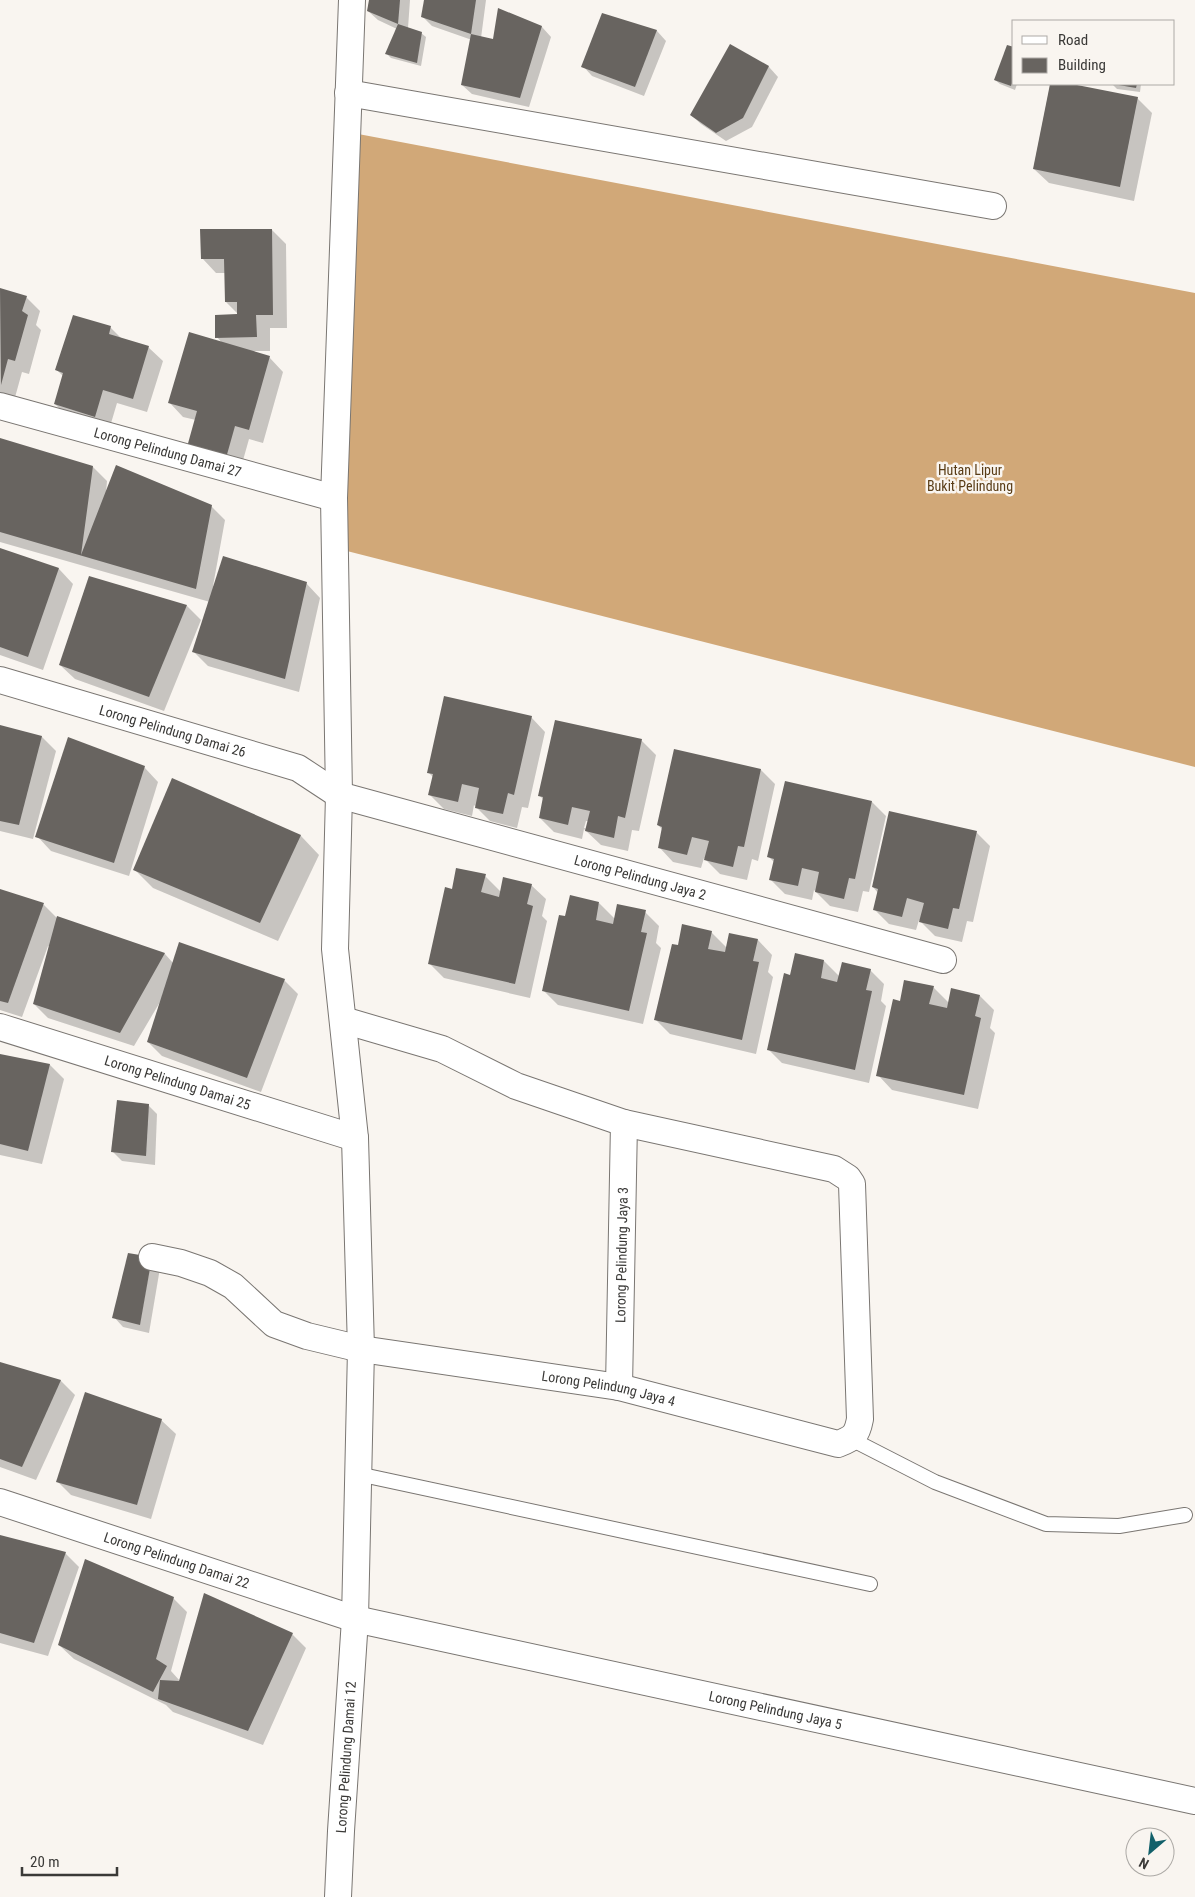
<svg xmlns="http://www.w3.org/2000/svg" width="1195" height="1897" viewBox="0 0 1195 1897" font-family="'Roboto Condensed',sans-serif">
<rect width="100%" height="100%" fill="#f9f5f0"/>
<path fill="#d1a878" d="M353 133 1195 293V767L343 550Z"/>
<g fill="#0003" fill-rule="evenodd">
<path d="M370 0H410L408 28 421 33 426 37 421 66 391 58 386 53 397 29 378 20 368 11Z"/>
<path d="M426 0H486L481 38 494 41 499 10 542 27 551 37 529 107 472 94 462 85 472 40 432 26 422 16Z"/>
<path d="M603 14 657 31 666 41 644 96 592 76 583 66Z"/>
<path d="M730 46 769 67 778 77 752 127 726 141 701 124 691 115Z"/>
<path d="M1014 49V84H1017L1015 90 1000 84 995 80Z"/>
<path d="M1051 84H1066L1137 98 1152 113 1134 201 1049 183 1034 169Z"/>
<path d="M1112 84H1141L1140 92 1117 89Z"/>
<path d="M272 230 286 244 287 328H270V351H251L269 357 283 372 263 443 249 439 240 471 196 420 183 417 169 402 223 344 217 337 240 316 226 302 225 273H216L202 258Z"/>
<path d="M0 289 26 297 40 311 36 325 41 330 29 374 22 372 14 401 0 397Z"/>
<path d="M110 327 122 339 148 347 163 361 147 412 117 403 109 430 69 418 55 404 63 376 57 370Z"/>
<path d="M0 439 93 467 107 481 106 493 211 506 225 520 213 586 306 583 320 598 299 692 208 666 194 652 210 602 0 542Z"/>
<path d="M0 550 59 569 73 584 43 670 0 655Z"/>
<path d="M187 606 201 620 164 711 75 679 60 665Z"/>
<path d="M531 717 545 732 528 808 522 807 517 828 490 821 474 805 472 816 444 809 430 795 433 777 428 772Z"/>
<path d="M0 726 42 737 56 751 33 839 0 831Z"/>
<path d="M641 740 656 755 639 831 632 830 628 851 601 845 584 829 582 839 554 832 540 818 544 800 539 795ZM586 821H589L587 829 584 828Z"/>
<path d="M144 767 158 782 129 876 51 851 37 836Z"/>
<path d="M761 770 775 784 758 861 752 859 747 880 720 874 704 858 701 868 673 862 659 847 663 830 658 825Z"/>
<path d="M173 780 301 836 319 855 278 941 153 888 134 869Z"/>
<path d="M872 802 886 816 869 892 863 891 858 912 830 906 814 890 812 900 785 894 770 879 774 862 769 857Z"/>
<path d="M976 832 990 846 973 922 967 921 962 942 935 936 919 920 916 930 889 924 875 910 878 893 873 887Z"/>
<path d="M485 876 501 892 531 885 546 899 542 916 547 921 530 998 444 978 430 964Z"/>
<path d="M0 891 44 905 57 918 165 954 173 963 284 980 298 994 261 1092 162 1056 148 1042 160 1002 134 1046 48 1018 34 1004 50 947 48 946 22 1017 0 1010Z"/>
<path d="M599 903 615 919 645 912 659 926 656 943 661 948 643 1024 558 1005 544 991Z"/>
<path d="M711 932 727 948 758 940 772 955 768 972 773 977 756 1054 670 1034 656 1020 679 947Z"/>
<path d="M824 961 840 977 870 970 884 984 881 1001 886 1006 869 1083 782 1063 768 1049 791 976Z"/>
<path d="M933 987 949 1003 980 996 994 1010 990 1028 995 1033 978 1109 892 1090 878 1075 900 1002Z"/>
<path d="M0 1055 50 1065 64 1079 42 1164 0 1155Z"/>
<path d="M148 1105 157 1114 155 1165 122 1161 113 1152Z"/>
<path d="M129 1254 160 1268 149 1333 123 1327 114 1317Z"/>
<path d="M0 1363 61 1381 75 1395 36 1480 0 1467Z"/>
<path d="M161 1420 176 1434 151 1519 71 1495 57 1481Z"/>
<path d="M0 1536 65 1553 79 1567 48 1656 0 1643Z"/>
<path d="M173 1598 187 1612 171 1671 180 1681 292 1634 306 1648 263 1745 173 1712 166 1705 74 1659 59 1645Z"/>
</g>
<g fill="#686460">
<path d="M369 0H400L398 24 367 11Z"/>
<path d="M424 0H476L471 34 421 17Z"/>
<path d="M498 8 542 26 520 98 461 85 471 34 493 39Z"/>
<path d="M602 13 657 30 635 87 581 67Z"/>
<path d="M398 24 422 32 417 63 385 54Z"/>
<path d="M730 44 769 66 743 118 716 133 690 115Z"/>
<path d="M1007 45 1014 47V78L1011 86 994 80Z"/>
<path d="M1050 84H1072L1138 97 1120 187 1033 169Z"/>
<path d="M1113 84H1137L1136 88Z"/>
<path d="M200 229H272L273 315H256L257 337 215 338V315L237 314V302H225L224 259H201Z"/>
<path d="M0 288 27 296 22 311 28 315 15 361 8 359 1 385Z"/>
<path d="M73 315 111 326 109 334 149 346 133 399 103 390 95 417 54 404 63 373 55 370Z"/>
<path d="M189 332 270 356 249 430 235 426 226 458 187 447 197 411 168 403Z"/>
<path d="M0 438 93 466 81 555 116 465 212 505 196 589 0 532Z"/>
<path d="M0 548 59 568 28 657 0 647Z"/>
<path d="M223 556 307 582 285 679 192 652Z"/>
<path d="M89 576 187 605 149 697 59 665Z"/>
<path d="M444 696 532 716 514 795 508 793 503 814 475 808 479 788 462 784 458 802 428 795 433 774 427 773Z"/>
<path d="M555 720 642 739 625 818 618 816 614 838 585 831 590 811 572 807 568 825 539 818 543 797 538 796Z"/>
<path d="M0 725 42 736 19 825 0 821Z"/>
<path d="M68 737 145 766 114 863 35 837Z"/>
<path d="M674 749 761 769 744 847 738 846 733 867 704 860 709 841 692 837 687 855 658 848 662 827 657 825Z"/>
<path d="M172 778 301 835 260 923 133 870Z"/>
<path d="M785 781 872 801 855 879 849 878 844 899 815 892 819 872 802 868 798 886 769 880 774 859 767 857Z"/>
<path d="M889 811 977 831 959 909 953 908 948 929 919 922 924 903 907 898 902 917 873 910 878 889 872 887Z"/>
<path d="M456 868 486 874 481 892 499 897 503 877 532 884 527 904 533 906 515 984 428 964 445 887 452 889Z"/>
<path d="M0 889 44 903 8 1003 0 1001Z"/>
<path d="M570 895 599 902 596 920 613 924 617 904 646 910 641 932 647 933 629 1011 542 991 559 915 565 916Z"/>
<path d="M57 916 165 953 120 1033 33 1004Z"/>
<path d="M682 924 712 931 708 949 725 952 729 933 758 939 753 961 759 962 742 1040 654 1020 672 944 678 945Z"/>
<path d="M179 942 285 979 247 1078 147 1042Z"/>
<path d="M795 953 824 960 821 978 837 982 842 962 871 969 866 990 872 991 855 1070 767 1050 784 973 790 975Z"/>
<path d="M904 980 934 986 929 1004 947 1008 951 988 980 995 975 1016 981 1018 964 1095 876 1076 893 999 900 1001Z"/>
<path d="M0 1054 50 1064 28 1151 0 1144Z"/>
<path d="M117 1100 149 1104 146 1156 111 1152Z"/>
<path d="M128 1253 152 1257 140 1325 112 1318Z"/>
<path d="M0 1362 61 1380 22 1467 0 1459Z"/>
<path d="M85 1392 162 1419 137 1505 56 1482Z"/>
<path d="M0 1535 66 1552 34 1643 0 1633Z"/>
<path d="M85 1559 174 1597 156 1659 167 1666 153 1692 58 1645Z"/>
<path d="M204 1593 293 1633 248 1731 158 1699 160 1680 179 1681Z"/>
</g>
<g fill="none" stroke-linecap="round" stroke-linejoin="round">
<g stroke="#7a7672" stroke-width="16">
<g id="service">
<path d="M851 1439 935 1482 1046 1524 1119 1526 1185 1515"/>
<path d="M358 1474 870 1584"/>
</g>
</g>
<g stroke="#7a7672" stroke-width="28">
<g id="minor">
<path d="M348 93 993 206"/>
<path id="s1" d="M0 406 334 498"/>
<path id="s2" d="M0 680 298 768 339 795 943 960"/>
<path id="s3" d="M0 1027 355 1138"/>
<path id="s4" d="M152 1257 181 1263 210 1273 233 1286 274 1324 307 1336 361 1349 619 1387 838 1444C854 1438 857 1435 860 1419L852 1184 848 1178 834 1169 624 1123 516 1086 442 1049 343 1020"/>
<path id="s5" d="M619 1387 624 1123"/>
<path id="s6" d="M0 1502 355 1619 1195 1801"/>
<path id="s7" d="M338 1897 341 1831 355 1619 361 1349 355 1138 335 949 339 795 334 498 352 0"/>
</g>
</g>
<use href="#service" stroke="#fff" stroke-width="14"/>
<use href="#minor" stroke="#fff" stroke-width="26"/>
</g>
<g text-anchor="middle" stroke-width="5" stroke-linejoin="round" paint-order="stroke">
<g font-size="14" fill="#3a3937" stroke="#f9f5f0">
<text dy="5" stroke="none"><textPath href="#s1" startOffset="174">Lorong Pelindung Damai 27</textPath></text>
<text dy="5" stroke="none"><textPath href="#s2" startOffset="180">Lorong Pelindung Damai 26</textPath></text>
<text dy="5" stroke="none"><textPath href="#s2" startOffset="672">Lorong Pelindung Jaya 2</textPath></text>
<text dy="5" stroke="none"><textPath href="#s3" startOffset="186">Lorong Pelindung Damai 25</textPath></text>
<text dy="5" stroke="none"><textPath href="#s5" startOffset="132">Lorong Pelindung Jaya 3</textPath></text>
<text dy="5" stroke="none"><textPath href="#s4" startOffset="484">Lorong Pelindung Jaya 4</textPath></text>
<text dy="5" stroke="none"><textPath href="#s6" startOffset="186">Lorong Pelindung Damai 22</textPath></text>
<text dy="5" stroke="none"><textPath href="#s6" startOffset="804">Lorong Pelindung Jaya 5</textPath></text>
<text dy="5" stroke="none"><textPath href="#s7" startOffset="140">Lorong Pelindung Damai 12</textPath></text>
</g>
<g font-size="14" fill="#593c16" stroke="#f9f5f0">
<text x="970" y="475">Hutan Lipur<tspan x="970" dy="16">Bukit Pelindung</tspan></text>
</g>
</g>
<rect x="1012" y="20" width="162" height="65" fill="#f9f5f0" stroke="#adaaa6"/>
<rect x="1022" y="36" width="25" height="8" fill="#ffffff" stroke="#adaaa6"/>
<text x="1058" y="45" font-size="15" fill="#3a3937">Road</text>
<rect x="1022" y="58" width="25" height="15" fill="#686460" stroke="#adaaa6"/>
<text x="1058" y="70" font-size="15" fill="#3a3937">Building</text>
<g transform="translate(1150 1852) rotate(208)"><circle r="24" fill="#f9f5f0" stroke="#adaaa6"/>
<path d="M0-4L9 19L0 12L-9 19Z" fill="#12606a"/>
<text y="-8" font-size="14" font-weight="bold" text-anchor="middle" fill="#3a3937">N</text>
</g>
<path d="M22 1867v8h95v-8" fill="none" stroke="#3a3937" stroke-width="2.5"/>
<text x="30" y="1867" font-size="15" fill="#3a3937" stroke="#f9f5f0" stroke-width="4" paint-order="stroke">20 m</text>
</svg>
